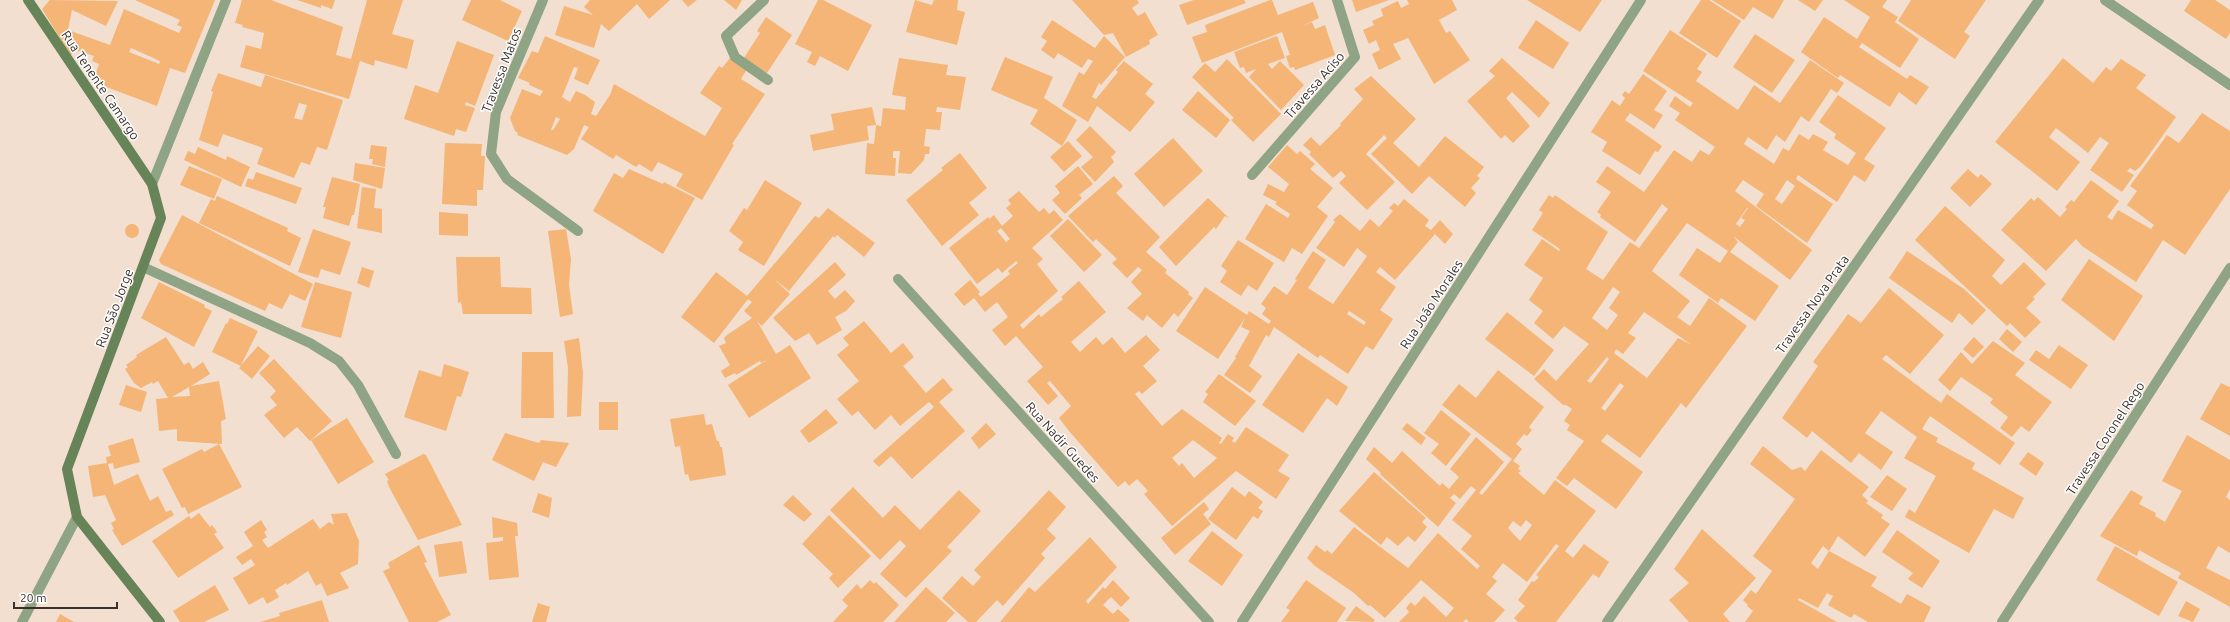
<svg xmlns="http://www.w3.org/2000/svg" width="2230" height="622" viewBox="0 0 2230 622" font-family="Ubuntu,sans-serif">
<rect width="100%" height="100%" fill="#f2dfd0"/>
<g fill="#f4b577" fill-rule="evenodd">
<path d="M50 0 118 1 106 26 72 10 68 30 110 45 124 9 179 33 182 27 177 25 180 20 135 0H215L185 73 170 68 157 106 93 82 99 64 92 61 94 56 73 49 71 56 42 9ZM131 48 160 61 159 64 129 52Z"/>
<path d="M242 0H271L343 27 336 55 351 59 367 0H403L392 34 414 40 407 69 375 60 374 66 360 61 349 99 240 67 246 45 261 49 264 33 242 27 243 25 235 23Z"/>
<path d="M297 0H335L332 9 321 5V8Z"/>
<path d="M471 0H500L522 11 508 41 462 20Z"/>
<path d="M590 0H670L649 19 637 4 609 31 601 24 594 48 555 35 564 6 593 15 584 7Z"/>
<path d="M682 0H697L688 7Z"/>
<path d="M724 0H742L736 10Z"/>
<path d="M818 0H823L872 25 848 71 820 56 815 66 807 62 812 52 795 44Z"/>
<path d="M915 0 932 5 934 0H958L957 10 965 12 957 45 906 32Z"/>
<path d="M1072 0H1137L1139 3 1132 8 1138 16 1145 12 1158 35 1149 40 1150 44 1126 57 1113 33 1104 35Z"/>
<path d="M1194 0H1244L1246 3 1187 25 1179 5Z"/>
<path d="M1270 0H1272L1278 15 1313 2 1319 18 1302 26 1312 22 1315 29 1325 25 1335 55 1295 70 1294 67 1290 68 1286 56 1290 55 1282 32 1202 63 1192 37 1207 32 1205 25Z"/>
<path d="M1352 0H1389L1356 12Z"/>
<path d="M1407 0H1452L1457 10 1439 20 1446 33 1450 31 1470 60 1434 84 1408 38 1393 44 1401 59 1379 70 1372 54 1380 50 1376 40 1369 44 1363 30 1374 25 1372 21 1383 16 1381 9 1398 1 1401 8 1409 4Z"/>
<path d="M1527 0H1602L1580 32Z"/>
<path d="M1701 0H1709L1741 21 1717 58 1679 33Z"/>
<path d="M1712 0H1784L1773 19 1753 7 1744 20Z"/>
<path d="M1798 0H1823L1815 11Z"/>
<path d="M1844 0H1887L1882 7 1898 17 1895 22 1919 39 1900 68 1862 43 1859 47 1907 79 1910 75 1929 87 1916 105 1899 92 1890 107 1840 75 1838 78 1801 52 1824 17 1857 39 1870 17Z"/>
<path d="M1911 0H1986L1964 32 1970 36 1955 59 1898 21Z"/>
<path d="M2191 0H2215L2230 10V33L2226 39 2184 11Z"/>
<path d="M766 17 792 35 767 73 744 58 760 33 757 31Z"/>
<path d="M1052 20 1095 48 1104 36 1125 57 1101 85 1099 83 1092 97 1096 99 1118 72 1116 70 1124 61 1153 84 1145 94 1155 102 1130 132 1097 106 1088 122 1062 106 1079 72 1084 75 1093 61 1088 59 1082 68 1058 53 1054 59 1041 50 1047 41 1041 37Z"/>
<path d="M1536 20 1569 43 1553 69 1518 48Z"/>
<path d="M1670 30 1707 54 1697 69 1702 72 1696 81 1738 110 1754 85 1780 103 1810 60 1844 83 1837 93 1831 89 1809 122 1801 116 1785 142 1776 135 1767 150 1748 137 1744 144 1774 164 1783 148 1789 151 1799 134 1809 140 1813 134 1828 142 1823 150 1848 165 1856 153 1834 138 1836 134 1819 122 1838 95 1886 128 1864 159 1875 166 1865 182 1854 175 1837 202 1798 175 1796 179 1833 204 1807 243 1756 206 1764 194 1743 180 1735 191 1812 250 1790 280 1733 236 1738 242 1730 252 1779 286 1755 321 1721 298 1718 303 1679 275 1697 248 1720 263 1728 251 1687 223 1658 262 1652 271 1690 301 1677 317 1690 326 1709 298 1747 326 1686 408 1681 403 1640 458 1607 434 1601 441 1643 472 1616 509 1574 478 1567 486 1556 478 1584 441 1567 430 1570 425 1564 421 1572 409 1566 405H1563L1534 379 1544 369 1556 381 1589 344 1564 326 1553 339 1534 323 1543 311 1529 300 1543 278 1524 265 1542 239 1559 251 1560 249 1532 230 1543 213 1539 210 1549 195 1553 198 1555 195 1608 232 1586 269 1603 280 1630 242 1639 248 1668 209 1662 204 1635 242 1600 217 1601 215 1597 212 1611 192 1596 182 1607 166 1644 192 1674 150 1692 162 1700 150 1709 155 1715 147 1675 120 1680 113 1669 106 1675 96 1690 107 1693 103 1643 71ZM1787 180 1795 186 1782 204 1775 199ZM1747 208H1748L1741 218 1745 220 1740 227 1736 224ZM1613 287 1620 292 1609 308 1618 315 1607 330 1592 318ZM1644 312 1692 345 1678 338 1647 378 1614 353 1616 349 1623 354 1636 338 1628 333ZM1607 357 1609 359 1591 383 1587 381ZM1620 383 1624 386 1605 411 1601 408Z"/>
<path d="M1755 34 1795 60 1772 93 1733 67Z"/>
<path d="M545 36 600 60 588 85 574 79 578 68 574 67 562 97 570 102 576 91 585 95 595 102 591 114 596 116 610 95 614 84 705 136 722 108 700 93 719 66 722 68 730 58 747 69 741 79 765 94 732 144 734 145 702 200 676 186 683 174 658 162 652 172 639 164 636 167 616 155 613 159 581 139 589 127 584 125 574 149 567 155 517 135 518 133 515 131 510 118 522 89 540 96 543 91 529 85 530 83 518 78 532 51 538 53ZM556 117 560 119 553 130H551Z"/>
<path d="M1277 36 1285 58 1268 64 1272 69 1280 61 1304 85 1281 110 1249 77 1256 69 1246 73 1244 67 1240 68 1234 52Z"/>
<path d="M457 41 494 55 475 106 466 102 465 105 475 108 466 132 456 129 454 136 404 119 415 85 438 93Z"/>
<path d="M1005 57 1053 77 1044 98 1077 120 1062 146 1030 124 1038 110 991 90Z"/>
<path d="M899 58 948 65 946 75 966 77 960 110 937 107 936 112H942L940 130 926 129 924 146 930 147 929 154H925L924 160 911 174 898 173 900 151H893V158H896L895 176 865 174 867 143 874 144 876 125 867 126 869 140 813 151 810 135 834 130 831 114 872 107 876 125 881 126 883 108 905 110 906 97 892 95Z"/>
<path d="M1502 58 1550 103 1539 118 1512 92 1506 98 1530 126 1513 143 1505 135 1501 139 1467 101 1495 76 1489 71Z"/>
<path d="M2063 58 2093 83 2106 67 2111 71 2121 59 2146 75 2136 88 2176 117 2141 166 2135 171 2130 168 2127 171 2134 175 2122 192 2090 170 2109 143 2100 137 2088 153 2056 128 2049 137 2080 162 2057 191 1995 142Z"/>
<path d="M1227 59 1281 114 1253 142 1231 120 1234 118 1192 77 1205 63 1215 72Z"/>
<path d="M218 73 261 87 265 75 343 100 327 150 317 147 310 165 301 162 294 178 257 164 263 148 223 134 218 147 199 140 213 92 211 91ZM299 103 307 105 302 120 294 118Z"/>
<path d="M1643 74 1667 91 1654 110 1663 115 1654 129 1630 113 1625 120 1662 146 1658 152 1655 151 1640 175 1602 151 1607 142 1591 132 1612 100 1620 106 1625 98 1622 95 1625 91 1629 94Z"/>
<path d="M1371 76 1416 119 1393 143 1419 167 1445 136 1484 167 1477 176 1480 178 1471 188 1476 193 1465 207 1429 176 1412 194 1371 154 1387 138 1384 135 1366 154 1395 182 1367 210 1339 183 1346 176 1341 171 1333 178 1309 154 1311 152 1303 145 1311 137 1320 146 1341 125 1340 124 1363 99 1354 89Z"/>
<path d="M1198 91 1230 120 1216 138 1182 110Z"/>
<path d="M2202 113 2230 131V189L2185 255 2163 240 2136 282 2082 246 2076 239 2046 271 2001 230 2031 198 2034 201 2038 197 2060 217 2067 209 2065 207 2071 200 2074 202 2091 180 2119 201 2107 217 2112 220 2118 210 2151 229 2154 225 2127 205 2137 191 2130 186 2167 135 2179 143Z"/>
<path d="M1090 126 1116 152 1111 157 1114 162 1095 182 1081 167 1093 157 1076 140Z"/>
<path d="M1173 138 1203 171 1164 207 1134 174Z"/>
<path d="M1068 141 1082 156 1064 172 1050 157Z"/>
<path d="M445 143 482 144 481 156H485L483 190H477V206L442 204Z"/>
<path d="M371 145 387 147 385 167 372 164 373 159H369Z"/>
<path d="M1287 145 1297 154 1300 151 1315 164 1310 169 1333 188 1317 207 1328 216 1302 254 1292 248 1284 262 1245 239 1266 204 1288 218 1290 214 1275 204 1277 202 1263 195 1268 184 1284 192 1289 184 1268 167Z"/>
<path d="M198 147 226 160 227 156 250 167 241 187 184 160 188 151 195 154Z"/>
<path d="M960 153 987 188 969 203 979 215 942 246 906 200 943 170 941 168Z"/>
<path d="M355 163 385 168 382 189 353 180Z"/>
<path d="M189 166 222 179 214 199 180 185Z"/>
<path d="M1078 166 1093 184 1079 195 1082 198 1065 214 1052 200 1060 193 1055 186Z"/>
<path d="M629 169 663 184 664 182 695 198 663 254 593 211 614 173 623 178Z"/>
<path d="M1968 169 1978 178 1981 174 1992 184 1970 207 1950 188Z"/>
<path d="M256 172 302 188 296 204 245 186 248 178 253 180Z"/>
<path d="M1114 176 1123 186 1116 193 1160 237 1146 252 1167 270 1165 273 1189 292 1188 294 1193 298 1178 317 1174 313 1162 328 1147 315 1143 321 1127 308 1142 294 1131 282 1142 270 1138 267 1127 278 1112 263 1117 259 1096 239 1093 242 1068 216Z"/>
<path d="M332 177 360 184 354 215H352L349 226 323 218 326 207H323Z"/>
<path d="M765 180 802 203 764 266 738 250 743 242 729 231 744 208 747 210Z"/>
<path d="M362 187 376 189 374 208 382 209V233L357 228Z"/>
<path d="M1019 191 1039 212 1044 208 1049 214 1054 210 1063 220 1032 248 1043 259 1037 264 1058 291 1020 325 1023 329 1039 314 1041 317 1063 299 1061 297 1079 281 1106 312 1071 342 1080 352 1096 337 1103 345 1112 337 1125 353 1146 335 1160 350 1143 366 1157 381 1142 394 1139 391 1135 394 1162 426 1182 409 1222 438 1219 443 1221 444 1228 434 1234 438 1232 441 1235 443 1246 427 1289 455 1278 471 1290 478 1276 499 1236 471 1172 526 1144 494 1148 491 1137 479 1129 486 1125 481 1118 487 1069 431 1059 418 1071 406 1050 381 1047 383 1058 396 1048 405 1027 381 1043 367 1016 336 1005 346 992 330 1008 317 997 302 985 312 974 298 964 306 954 294 970 280 980 292 978 294 981 297 1010 274 1008 271 1018 263 1016 261 1002 273 998 268 977 284 949 248 988 217 989 219 994 215 1002 226 1013 216 1006 208 1011 204 1008 200ZM1001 228 1010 239 1006 242 997 231ZM1193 440 1217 458 1194 478 1182 463 1179 466 1172 458Z"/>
<path d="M217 196 288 228 287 231 301 238 290 266 199 223 211 199 215 201Z"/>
<path d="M1208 198 1229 218 1225 216 1216 229 1214 227 1176 266 1159 247Z"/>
<path d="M1404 199 1429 220 1425 226 1431 230 1440 220 1453 234 1445 244 1435 234 1395 280 1380 267 1376 272 1396 287 1380 310 1393 319 1373 350 1366 346 1348 374 1320 355 1318 358 1274 327 1269 337 1266 335 1249 366 1262 376 1250 393 1224 375 1236 358 1235 357 1250 331 1241 327 1245 318 1218 359 1176 331 1205 287 1247 315 1249 311 1269 324 1271 321 1262 314 1266 308 1261 304 1274 286 1287 295 1297 280 1295 279 1313 251 1326 260 1308 288 1333 304 1367 256 1357 248 1344 267 1316 248 1335 222 1333 220 1340 214 1360 231 1370 219 1379 227 1393 211 1389 208 1394 203 1398 206ZM1349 311 1366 322 1364 325 1347 314Z"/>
<path d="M1945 206 2005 260 1992 276 2001 285 2024 262 2046 284 2033 297 2035 299 2026 308 2041 322 2025 338 2010 323 2007 326 1915 240Z"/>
<path d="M828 208 875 243 864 257 837 235 835 238 833 236 789 291 773 278 790 294 762 326 757 321 776 354 790 345 811 378 749 418 728 385 770 358 761 363 760 361 736 375 735 373 725 378 721 371 730 365 719 346 726 343 724 338 727 335 752 318 744 311 752 302 748 299 714 343 681 317 716 272 747 296 815 216 819 218Z"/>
<path d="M439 212 468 214V236L439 235Z"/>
<path d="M182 215 313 284 305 301 290 294 282 309 269 303 265 311 161 264 159 260Z"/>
<path d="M1068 219 1102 255 1084 272 1050 236Z"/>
<circle cx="132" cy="231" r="7"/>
<path d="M313 229 351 242 340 275 321 269 318 278 298 272Z"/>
<path d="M566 229 571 259 569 285 573 314 560 317 548 231Z"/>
<path d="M1238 240 1274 263 1257 291 1248 285 1241 296 1220 282 1227 271 1221 266Z"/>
<path d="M1907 251 1964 289 1986 310 1972 325 1959 313 1952 323 1889 278Z"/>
<path d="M456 257H500L501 287 531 288 532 314H463L461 302 458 303Z"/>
<path d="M2089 259 2143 296 2114 341 2061 300Z"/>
<path d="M835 262 846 275 828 291 835 299 845 290 855 301 846 311 835 317 842 330 817 345 809 333 795 341 773 318Z"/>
<path d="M362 267 374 271 369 288 357 283Z"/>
<path d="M159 282 205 305 204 307 212 311 194 347 141 318Z"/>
<path d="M315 282 352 292 341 338 301 327Z"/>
<path d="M1889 288 1944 335 1910 374 1886 355 1882 359 1941 403 1947 394 2015 443 2000 465 1930 416 1922 429 1938 438 1936 442 1975 463 1972 469 2024 498 2013 519 1994 509 1969 553 1905 517 1909 509 1915 513 1936 476 1904 458 1917 437 1881 411 1865 433 1893 452 1881 470 1859 453 1851 463 1812 431 1807 438 1782 418 1818 366 1813 362 1848 314 1861 323Z"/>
<path d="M1507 312 1554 350 1534 376 1485 339Z"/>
<path d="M230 318 258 331 241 365 258 346 270 356 252 379 239 368 241 366 212 352 226 323 227 324Z"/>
<path d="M864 321 891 353 903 343 914 357 903 366 926 393 943 378 953 390 939 402 965 431 912 479 891 456 879 467 873 461 934 407 929 402 900 426 891 415 875 430 858 411 852 416 837 399 859 381 837 355 849 345 843 338Z"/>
<path d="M2007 329 2022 342 2013 352 1999 339Z"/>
<path d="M166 337 184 365 189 362 193 369 203 362 210 374 191 386 219 381 226 419 221 421 222 444 177 441V429L159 431 156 399 168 398 158 381 153 384 152 382 141 388 134 383 125 369 128 367 126 365 137 357 136 355ZM189 387 190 396 172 397Z"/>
<path d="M1974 337 1984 347 1973 358 1963 349Z"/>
<path d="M579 338 583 373 581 416 567 417 568 368 564 341Z"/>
<path d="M1993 341 2025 363 2015 375 2052 402 2029 432 2021 426 2012 437 2000 428 2008 417 1990 403 1993 399 1961 377 1950 391 1938 380 1961 352 1972 364Z"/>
<path d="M2059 345 2088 365 2071 389 2029 360 2036 350 2049 359Z"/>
<path d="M522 352H553L554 418H521Z"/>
<path d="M1298 353 1348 387 1337 406 1327 398 1303 433 1262 405Z"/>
<path d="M274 359 332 421 310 441 297 427 284 438 264 415 277 405 270 397 276 391 259 373Z"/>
<path d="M444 364 469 372 461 397 457 396 446 431 404 417 419 370 441 377Z"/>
<path d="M1498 370 1544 407 1529 427 1532 430 1527 436 1524 434 1516 444 1522 449 1513 461 1520 466 1518 469 1521 471 1518 473 1544 495 1555 480 1596 511 1565 551 1573 558 1584 544 1609 562 1599 578 1593 574 1556 622H1518L1514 618 1525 606 1518 600 1532 581 1534 582 1539 577 1536 575 1559 546 1556 544 1527 582 1503 563 1492 577 1497 581 1486 594 1505 610 1494 622H1469L1466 619 1463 622H1399L1409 612 1406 608 1411 602 1415 606 1424 596 1446 617 1454 608 1421 580 1385 618 1370 605 1368 606 1354 593 1315 566 1307 558 1316 545 1325 552 1327 550 1332 554 1354 527 1408 568 1438 533 1477 569 1480 566 1461 549 1472 536 1452 520 1476 490 1471 486 1460 499 1454 494 1450 498 1456 503 1438 527 1380 474 1381 473 1366 459 1374 447 1392 463 1402 451 1440 486 1442 483 1449 489 1459 477 1450 469 1476 437 1504 462 1479 493 1482 495 1512 459 1442 405 1459 384 1476 398ZM1526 520 1532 525 1520 541 1508 528 1513 521 1521 527Z"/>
<path d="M1219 374 1256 401 1235 426 1203 402 1208 394 1205 392Z"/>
<path d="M2221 383 2229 387 2230 386V436L2200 419Z"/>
<path d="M126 385 147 392 141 412 119 405Z"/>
<rect x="599" y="402" width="19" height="28"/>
<path d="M826 409 838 423 809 443 800 431Z"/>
<path d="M1441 410 1471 434 1446 466 1431 453 1439 444 1424 433Z"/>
<path d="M704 414 706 425 712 424 717 441H719L720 447H722L726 475 690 481 688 474 685 475 680 446 675 447 670 419Z"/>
<path d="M347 418 374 462 338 484 311 440Z"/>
<path d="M986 423 996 434 979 449 971 438Z"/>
<path d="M1407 423 1426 438 1421 445 1402 429Z"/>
<path d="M505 433 539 443 541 440 569 443 556 467 543 462 534 481 492 460Z"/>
<path d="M2187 435 2230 460V489L2226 497 2230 500V553L2218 546 2206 568 2230 580V607L2178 578 2181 573 2164 564 2139 550 2137 556 2100 536 2131 490 2143 497 2139 504 2156 513 2155 516 2165 522 2182 491 2162 481Z"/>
<path d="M133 438 140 462 114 469 113 463 108 464 114 485 138 474 150 501 158 496 166 512 171 510 174 515 122 546 112 530 114 529 111 523 116 520 105 495 93 497 88 466 107 463 106 457 111 456 108 446Z"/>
<path d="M219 444 242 487 188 514 185 507 182 508 162 469 202 449 204 452Z"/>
<path d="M1763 446 1792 470 1801 467 1805 471 1821 450 1869 487 1862 495 1868 501 1866 503 1883 515 1881 518 1890 524 1865 557 1838 536 1829 551 1823 546 1811 563 1818 569 1829 551 1877 577 1871 586 1901 604 1907 594 1931 607 1924 622H1868L1854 614 1851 618 1828 605 1833 596 1827 593 1818 608 1799 598 1798 600 1837 622H1745L1753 611 1747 606 1748 605 1743 600 1751 590 1756 594 1772 571 1753 556 1795 499 1750 464Z"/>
<path d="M2028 452 2044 463 2036 476 2019 464Z"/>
<path d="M423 454 426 455 462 525 418 540 389 487 387 481 389 480 385 474Z"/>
<path d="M1374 472 1426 518 1422 522 1427 527 1415 542 1408 536 1398 546 1387 537 1381 545 1339 511Z"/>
<path d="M1887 475 1907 489 1892 511 1870 497Z"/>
<path d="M853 487 883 518 895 505 920 530 959 490 981 511 947 547 952 551 906 598 880 574 906 546 900 540 880 560 830 510Z"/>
<path d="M1232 487 1245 497 1249 491 1263 502 1258 508 1263 511 1258 519 1253 516 1236 540 1208 519Z"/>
<path d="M1049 490 1066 507 1047 529 1056 538 1041 554 1045 558 1003 606 997 600 976 622H968L942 598 962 576 973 586 981 577 974 570Z"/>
<path d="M538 493 552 498 549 518 532 512Z"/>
<path d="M793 495 812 514 804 522 783 505Z"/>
<path d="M1204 502 1209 509 1203 514 1211 524 1175 555 1161 538Z"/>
<path d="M199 513 210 527 212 525 217 532 214 534 224 548 178 578 152 541 189 516 191 519Z"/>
<path d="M347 513 359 541 358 564 340 573 349 588 327 596 321 583 316 586 308 571 287 585 286 583 275 590 279 597 267 604 263 597 249 605 233 578 255 565 251 559 242 565 236 557 253 546 244 532 261 520 267 530 264 532 267 537 262 540 268 548 313 519 320 529 329 522 334 525 331 514Z"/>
<path d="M829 515 871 556 838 588 829 578 833 574 802 544Z"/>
<path d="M492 517 517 523 518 536H515L519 577 489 580 486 543 503 541V537L493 538Z"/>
<path d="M1702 529 1756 578 1723 614 1730 622H1689L1669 600 1689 583 1674 569Z"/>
<path d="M1897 530 1940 561 1922 588 1908 579 1913 573 1882 552Z"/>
<path d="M1212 531 1243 555 1222 586 1188 561Z"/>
<path d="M1090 537 1117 567 1086 601 1088 604 1103 587 1105 589 1113 580 1130 598 1121 607 1111 597 1103 605 1113 614 1118 609 1130 620 1128 622H1000L1029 587 1035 592Z"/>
<path d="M462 541 467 573 439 577 434 545Z"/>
<path d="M419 545 427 562 424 563 451 615 437 622H409L383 571 390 568 388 563Z"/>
<path d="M2115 546 2178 582 2159 616 2096 580Z"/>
<path d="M870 580 874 584 876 582 899 605 883 622H833L848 606 842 600 857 584 861 589Z"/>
<path d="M1306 580 1346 608 1337 622H1281L1290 610 1286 608Z"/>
<path d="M215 585 229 610 204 622H180L173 611Z"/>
<path d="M926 587 955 613 946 622H894Z"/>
<path d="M322 600 329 622H260L280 616 279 613Z"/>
<path d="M2186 601 2200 609 2193 622 2178 616Z"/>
<path d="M538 603 550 607 546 622H532Z"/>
<path d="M1356 606 1375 620 1373 622 1345 621Z"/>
<path d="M60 614 74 622H56Z"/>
</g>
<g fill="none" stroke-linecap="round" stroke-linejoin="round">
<g stroke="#8fa385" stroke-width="10">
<path d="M764 0 726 36 735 57 768 80"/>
<path d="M143 267 310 343 339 361 358 385 396 454"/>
</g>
<g stroke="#8fa385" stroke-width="10">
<path d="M543 0 496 112 491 154 507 179 578 231"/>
<path d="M2105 0 2230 85"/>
<path d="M1252 175 1355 57 1337 0"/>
<path d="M152 184 226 0"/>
<path d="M898 279 1209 622"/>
<path d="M22 622 77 517"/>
<path d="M1242 622 1641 0"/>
<path d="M1607 622 2039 0"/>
<path d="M2002 622 2230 268"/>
</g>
<path stroke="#678458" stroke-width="10" d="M28 0 152 184 161 218 67 469 77 517 160 622"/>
</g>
<g text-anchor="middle" stroke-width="3" stroke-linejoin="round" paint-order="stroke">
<g font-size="13" fill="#38312b" stroke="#fff">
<text transform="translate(501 70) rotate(-69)" y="5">Travessa Matos</text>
<text transform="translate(101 85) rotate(56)" y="5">Rua Tenente Camargo</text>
<text transform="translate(1314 85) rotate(-49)" y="5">Travessa Aciso</text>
<text transform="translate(1431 304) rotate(-57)" y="5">Rua João Morales</text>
<text transform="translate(1812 304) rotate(-55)" y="5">Travessa Nova Prata</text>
<text transform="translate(114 308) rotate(-69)" y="5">Rua São Jorge</text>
<text transform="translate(2105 438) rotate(-57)" y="5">Travessa Coronel Rego</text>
<text transform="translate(1063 442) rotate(48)" y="5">Rua Nadir Guedes</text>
</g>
</g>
<path d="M14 602v6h103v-6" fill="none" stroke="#38312b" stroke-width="2"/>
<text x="20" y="602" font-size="12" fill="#38312b" stroke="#ffffff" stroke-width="3" paint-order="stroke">20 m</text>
</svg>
